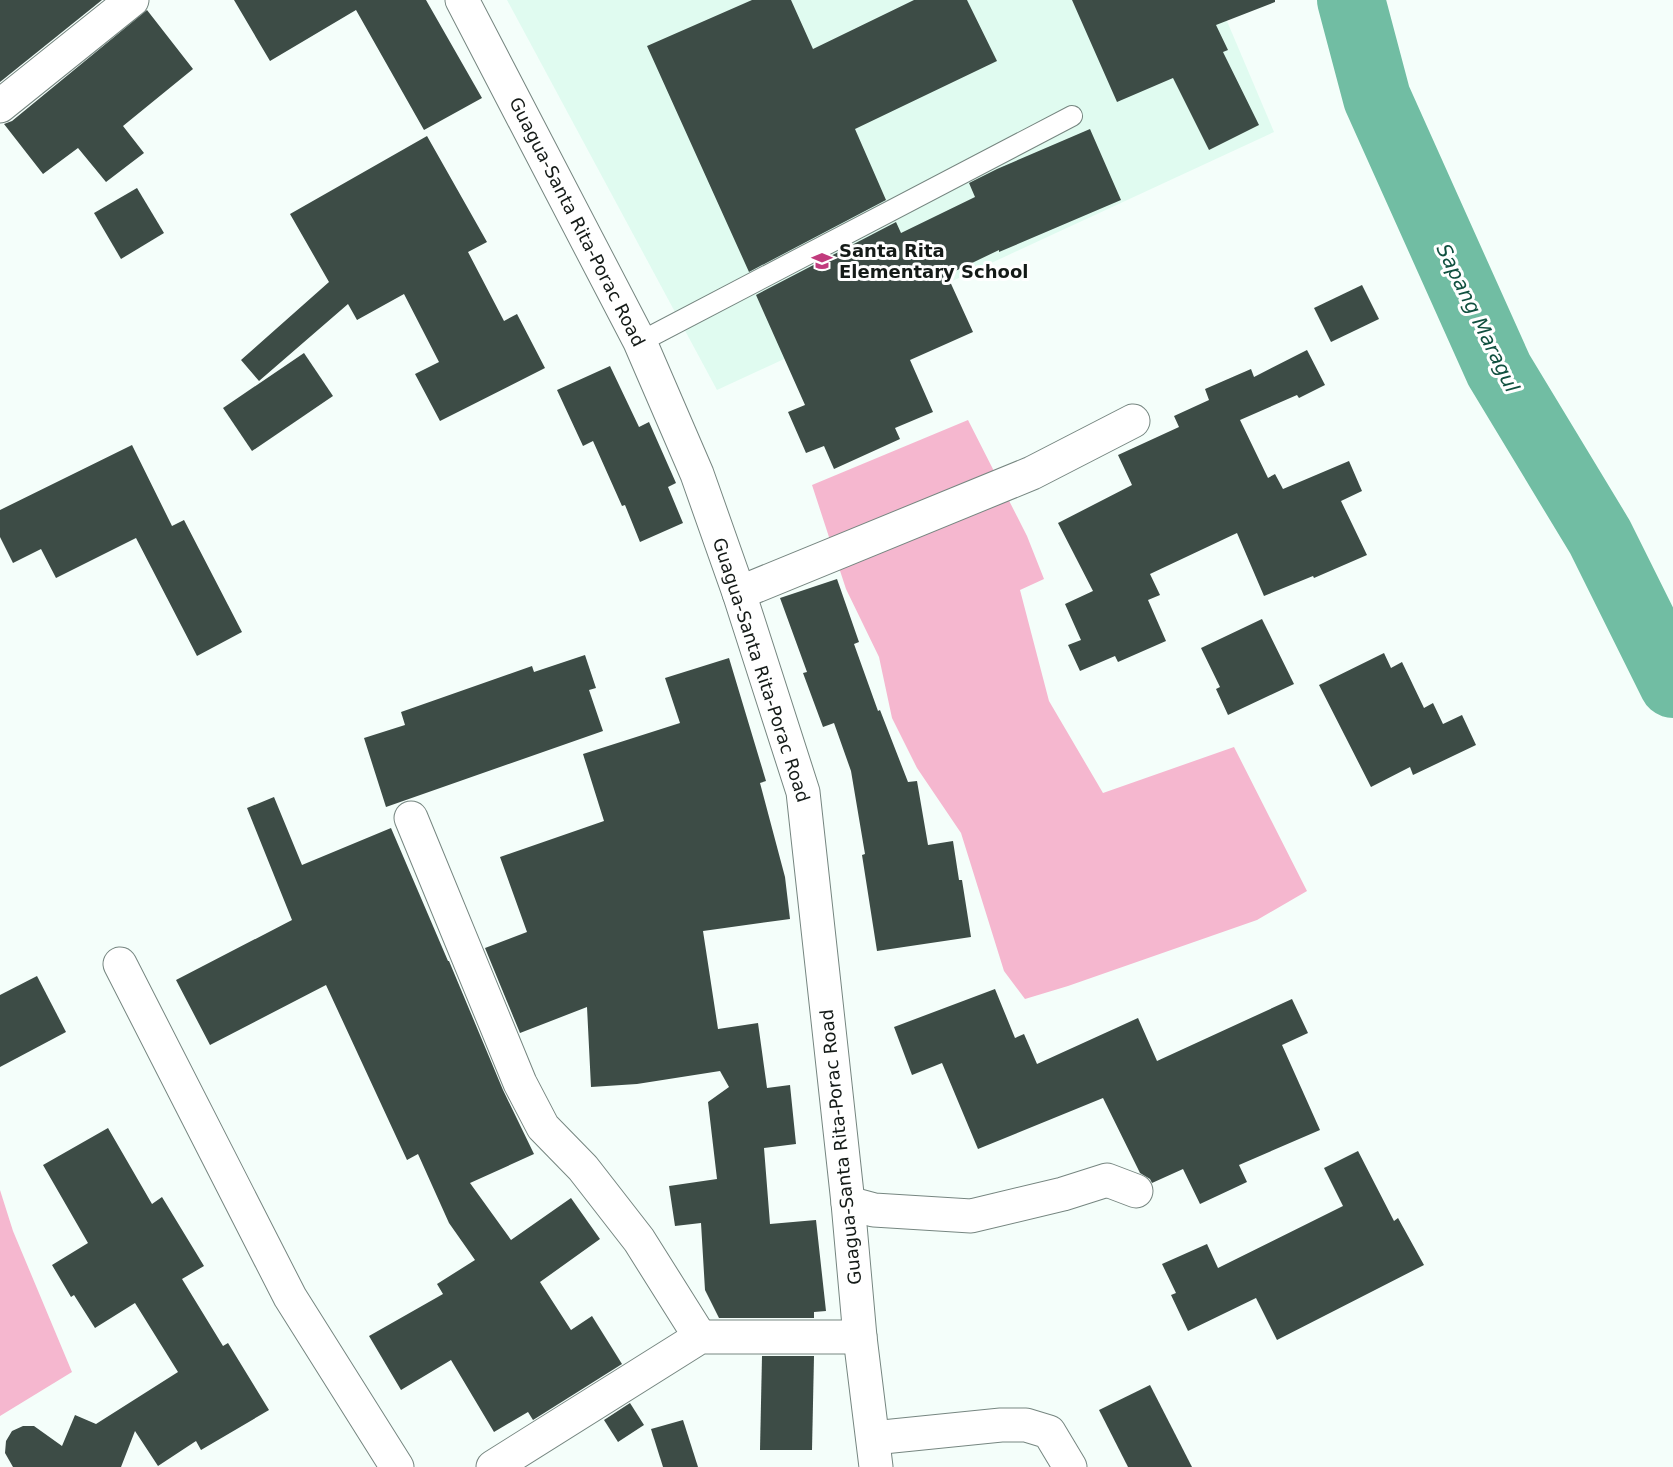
<svg xmlns="http://www.w3.org/2000/svg" width="1673" height="1467" viewBox="0 0 1673 1467" font-family="'DejaVu Sans',sans-serif">
<rect width="100%" height="100%" fill="#f4fefa"/>
<path fill="#e0fbf0" d="M507 0H1218L1274 132 717 390Z"/>
<g fill="#f5b7cf">
<path d="M968 420 1027 536 1044 579 1020 590 1049 701 1103 793 1234 747 1307 891 1257 920 1068 986 1025 999 1004 971 961 833 917 768 892 718 879 657 846 589 812 485Z"/>
<path d="M0 1190 13 1231 72 1372 0 1416Z"/>
</g>
<g fill="none" stroke-linecap="round" stroke-linejoin="round">
<path stroke="#71bda3" stroke-width="68" d="M1351 0 1377 98 1499 370 1600 537 1673 684"/>
</g>
<g fill="#3d4c46">
<path d="M0 0H102L0 82Z"/>
<path d="M234 0H426L482 98 424 130 356 10 270 61Z"/>
<path d="M752 0H791L813 49 914 0H967L997 61 855 129 886 200 749 272 647 46Z"/>
<path d="M1072 0H1275V2L1216 25 1228 50 1223 52 1259 125 1209 150 1173 78 1117 102Z"/>
<path d="M147 10 193 69 123 126 144 153 106 182 78 148 43 174 4 124 12 121Z"/>
<path d="M1090 129 1121 200 999 252V250L947 275 973 332 910 360 933 412 895 428 900 439 834 469 824 446 806 453 788 412 805 405 756 295 896 222 901 233 975 197 969 183 997 169Z"/>
<path d="M427 136 487 242 468 252 504 321 517 314 545 368 440 421 415 374 439 362 404 294 357 320 348 304 259 381 241 360 329 282 290 214Z"/>
<path d="M137 188 164 233 121 259 94 213Z"/>
<path d="M1362 285 1379 319 1331 342 1314 308Z"/>
<path d="M1307 350 1325 385 1299 398 1297 395 1240 420 1268 478 1275 474 1283 489 1349 461 1362 491 1341 501 1367 555 1314 578 1313 576 1264 596 1237 533 1150 574 1160 595 1148 600 1166 641 1118 662 1115 656 1080 671 1068 645 1081 640 1065 604 1093 591 1058 523 1132 485 1118 455 1179 427 1174 416 1209 400 1205 389 1251 369 1254 377Z"/>
<path d="M304 353 333 396 252 451 223 408Z"/>
<path d="M610 366 639 427 649 422 676 483 668 487 683 523 640 542 625 505 622 506 593 441 583 446 557 390Z"/>
<path d="M132 445 172 526 184 520 242 632 197 656 136 538 56 578 41 549 13 563 0 537V510Z"/>
<path d="M837 579 859 642 854 644 878 711 880 710 908 782 917 781 928 845 953 841 959 880H962L971 937 877 951 862 855 865 854 851 771 834 723 823 727 803 673 807 672 780 598Z"/>
<path d="M1262 619 1294 684 1228 715 1216 689 1220 687 1201 648Z"/>
<path d="M1384 653 1391 668 1402 662 1424 708 1433 703 1443 724 1462 715 1476 745 1413 775 1410 767 1371 787 1319 685Z"/>
<path d="M585 655 596 688 589 690 603 731 386 807 364 738 405 725 401 712 532 666 534 672Z"/>
<path d="M729 658 766 781 760 783 785 877 790 919 703 931 718 1029 758 1023 767 1088 790 1085 796 1144 764 1148 770 1224 816 1220 826 1311 814 1312V1318H719L705 1290 701 1223 675 1226 669 1186 717 1179 708 1102 729 1087 720 1071 637 1084 591 1087 587 1007 520 1033 485 948 527 932 500 857 604 821 583 754 680 723 665 678Z"/>
<path d="M274 797 302 865 391 828 448 961H449L503 1090 534 1154 470 1183 511 1240 571 1198 600 1239 540 1282 571 1330 592 1316 622 1364 533 1420 528 1412 494 1432 451 1360 401 1390 369 1336 443 1294 437 1284 475 1260 449 1223 418 1154 407 1160 326 985 210 1045 176 980 292 920 247 808Z"/>
<path d="M37 976 66 1032 0 1067V995Z"/>
<path d="M995 989 1015 1038 1024 1034 1037 1064 1138 1018 1157 1061 1292 999 1308 1033 1282 1045 1320 1130 1239 1165 1247 1182 1200 1204 1183 1169 1152 1183 1150 1179 1140 1173 1103 1098 978 1149 942 1063 912 1075 894 1027Z"/>
<path d="M108 1128 152 1204 162 1197 204 1266 182 1279 223 1346 228 1343 269 1410 201 1450 196 1441 158 1466 135 1431 121 1467H13L5 1453 6 1441 12 1431 23 1426H34L62 1446 75 1415 96 1424 178 1372 135 1303 95 1328 74 1295 71 1297 52 1265 88 1243 43 1165Z"/>
<path d="M1358 1151 1394 1221 1398 1218 1424 1265 1277 1340 1256 1298 1188 1331 1171 1295 1176 1293 1162 1264 1207 1244 1218 1268 1343 1206 1324 1168Z"/>
<path d="M762 1356H814L812 1450H760Z"/>
<path d="M1150 1385 1192 1467H1128L1099 1410Z"/>
<path d="M630 1403 644 1425 618 1442 604 1420Z"/>
<path d="M683 1420 698 1467H663L651 1429Z"/>
</g>
<g fill="none" stroke-linecap="round" stroke-linejoin="round">
<g stroke="#768680" stroke-width="22">
<path id="lane" d="M640 342 1072 116"/>
</g>
<g stroke="#768680" stroke-width="35">
<g id="street">
<path d="M739 593 1032 473 1133 421"/>
<path d="M411 818 520 1083 543 1127 583 1168 639 1240 700 1337"/>
<path d="M120 964 290 1297 397 1467"/>
<path d="M848 1203 874 1210 971 1216 1063 1194 1107 1180 1136 1191"/>
<path d="M873 1438 1001 1425H1026L1049 1432 1070 1467"/>
<path d="M493 1467 700 1337H860"/>
</g>
</g>
<g stroke="#768680" stroke-width="35">
<g id="secondary">
<path d="M462 0 640 342 697 474 739 593 803 792 848 1203 860 1337 876 1467"/>
<path d="M0 106 132 0"/>
</g>
</g>
<use href="#lane" stroke="#fff" stroke-width="20"/>
<use href="#street" stroke="#fff" stroke-width="33"/>
<use href="#secondary" stroke="#fff" stroke-width="33"/>
</g>
<defs>
<g id="school-bare" transform="scale(1.62)"><path d="M0-5L7-2L0 1L-7-2ZM-4 1L0 2.5L4 1V4Q0 6-4 4Z" fill="#c13b7d" stroke="#fff" stroke-width="2.5" paint-order="stroke"/></g>
</defs>
<g fill-rule="evenodd">
<use href="#school-bare" x="822" y="261"/>
</g>
<g text-anchor="middle" stroke-width="6" stroke-linejoin="round" paint-order="stroke">
<g font-size="18" fill="#141a17" stroke="#fff">
<text transform="translate(577 222) rotate(63)" y="6">Guagua-Santa Rita-Porac Road</text>
<text transform="translate(761 670) rotate(72)" y="6">Guagua-Santa Rita-Porac Road</text>
<text transform="translate(841 1147) rotate(-96)" y="6">Guagua-Santa Rita-Porac Road</text>
</g>
<g font-size="18" font-weight="bold" fill="#141a17" stroke="#fff" text-anchor="start">
<text x="839" y="257">Santa Rita<tspan x="839" dy="21">Elementary School</tspan></text>
</g>
<g font-size="20" font-style="italic" fill="#10503f" stroke="#fff">
<text transform="translate(1478 318) rotate(64)" y="7">Sapang Maragul</text>
</g>
</g>
</svg>
